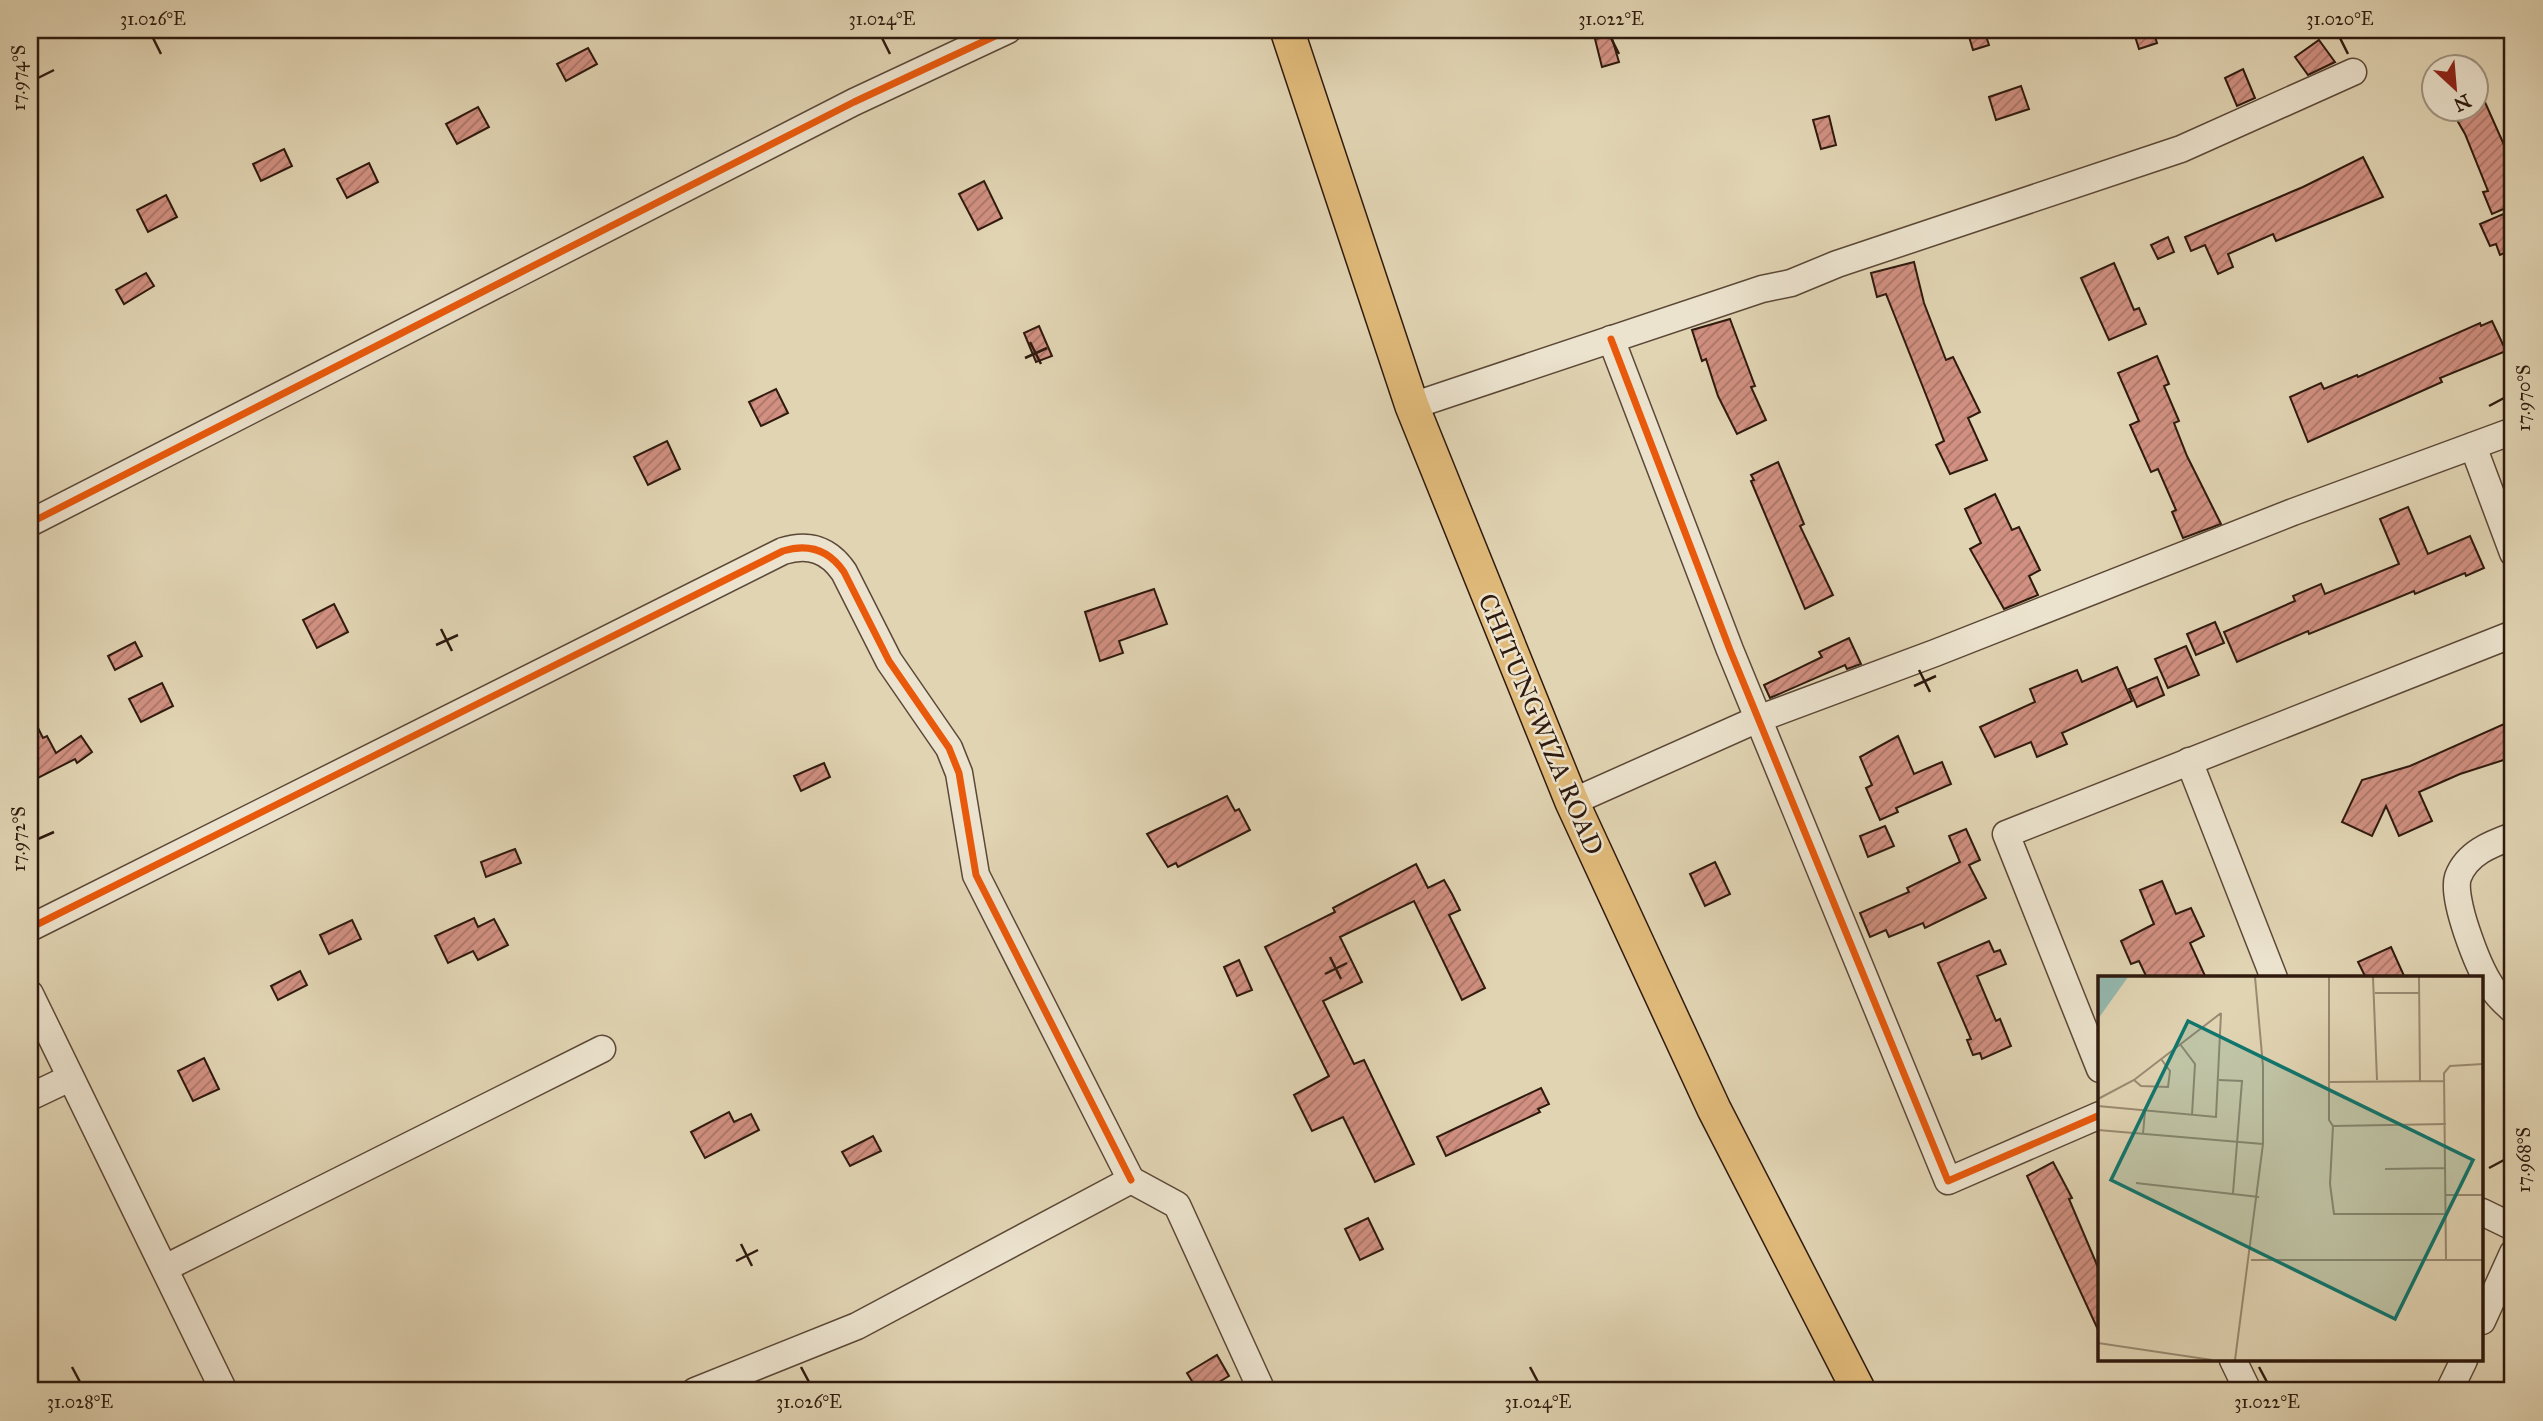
<svg xmlns="http://www.w3.org/2000/svg" width="2543" height="1421" viewBox="0 0 2543 1421" font-family="'IM FELL Great Primer',serif">
<defs>
<pattern id="building-hatch" width="6" height="6" patternUnits="userSpaceOnUse" patternTransform="scale(1.75)"><rect width="6" height="6" fill="#d19081"/><path d="M-1 1l2-2M0 6l6-6M5 7l2-2" fill="none" stroke="#aa7568"/></pattern>
</defs>
<rect width="100%" height="100%" fill="#e1d4b3"/>
<filter id="stains"><feTurbulence type="fractalNoise" baseFrequency=".00286" numOctaves="4"/><feColorMatrix values="0 0 0 0 .2 0 0 0 0 .09 0 0 0 0 .02 0 0 0 .5 -.17"/></filter>
<radialGradient id="worn" r=".72"><stop offset=".6" stop-color="#630" stop-opacity="0"/><stop offset="1" stop-color="#630" stop-opacity=".3"/></radialGradient>
<g fill="url(#building-hatch)" stroke="#2f1a0e" stroke-width="2">
<path d="M1967 30H1984L1989 45 1973 50Z"/>
<path d="M2133 30H2153L2157 43 2139 49Z"/>
<path d="M1611 35 1619 62 1602 67 1595 39Z"/>
<path d="M2319 40 2335 62 2308 75 2295 57Z"/>
<path d="M588 48 597 64 566 81 557 64Z"/>
<path d="M2243 69 2255 98 2237 106 2225 78Z"/>
<path d="M2021 86 2029 109 1996 120 1989 97Z"/>
<path d="M2484 100 2513 165V205L2492 214 2483 192 2488 191 2465 134 2450 108H2476V104Z"/>
<path d="M478 107 489 127 457 144 446 124Z"/>
<path d="M1829 116 1836 145 1821 149 1813 120Z"/>
<path d="M284 149 292 166 261 181 253 164Z"/>
<path d="M2363 157 2383 197 2276 241 2273 234 2228 254 2233 267 2218 274 2205 245 2191 251 2185 237 2303 187Z"/>
<path d="M369 163 378 182 347 198 337 179Z"/>
<path d="M984 181 1002 218 978 230 959 194Z"/>
<path d="M166 195 177 217 148 232 137 210Z"/>
<path d="M2508 212 2513 224V249L2500 255 2496 244 2490 246 2480 224Z"/>
<path d="M2168 237 2174 252 2158 259 2151 245Z"/>
<path d="M1914 262 1924 303 1946 360 1953 357 1980 412 1968 418 1987 460 1950 474 1936 445 1944 441 1932 410 1886 294 1877 297 1871 273Z"/>
<path d="M2114 263 2134 310 2139 308 2146 324 2109 340 2081 278Z"/>
<path d="M146 273 154 286 124 304 116 290Z"/>
<path d="M1730 319 1755 386 1751 387 1766 420 1737 434 1718 396 1706 359 1702 361 1692 330Z"/>
<path d="M2492 321 2506 351 2440 378 2442 382 2308 442 2290 397 2321 383 2324 389 2357 375 2358 377 2480 323 2481 326Z"/>
<path d="M1039 326 1052 356 1036 362 1024 333Z"/>
<path d="M2157 356 2169 384 2164 386 2179 421 2174 423 2187 456 2221 524 2183 538 2172 512 2176 510 2158 469 2151 472 2130 425 2139 421 2118 373Z"/>
<path d="M776 389 788 413 761 426 749 402Z"/>
<path d="M667 441 680 469 648 485 634 457Z"/>
<path d="M1778 462 1804 524 1800 526 1833 595 1805 609 1751 481 1754 480 1751 475Z"/>
<path d="M1995 494 2012 530 2019 527 2040 570 2029 576 2038 595 2004 609 1970 549 1981 543 1965 509Z"/>
<path d="M2408 507 2428 554 2470 536 2484 568 2466 576 2465 573 2415 594 2414 591 2309 634 2308 631 2237 662 2224 632 2295 601 2293 596 2321 584 2325 594 2399 564 2380 519Z"/>
<path d="M1154 589 1167 624 1119 641 1123 653 1100 661 1085 612Z"/>
<path d="M334 604 348 632 317 648 303 620Z"/>
<path d="M2215 622 2224 643 2196 655 2187 634Z"/>
<path d="M1849 638 1861 664 1847 669 1845 665 1770 698 1764 685 1822 657 1819 652Z"/>
<path d="M135 642 142 656 115 670 108 656Z"/>
<path d="M2186 646 2199 675 2168 688 2155 659Z"/>
<path d="M2117 667 2132 701 2062 733 2067 744 2037 757 2031 742 1995 757 1980 727 2035 702 2030 689 2077 670 2082 682Z"/>
<path d="M2157 677 2164 695 2137 707 2129 689Z"/>
<path d="M162 683 173 706 141 722 129 699Z"/>
<path d="M30 712 43 738 47 736 56 753 81 736 92 752 77 763 75 759 36 779 30 768Z"/>
<path d="M2513 720V757L2460 774 2419 792 2432 821 2399 836 2386 806 2372 836 2342 822 2362 780 2410 766Z"/>
<path d="M1898 736 1914 774 1942 762 1951 784 1896 808 1898 812 1880 820 1866 788 1872 785 1860 757Z"/>
<path d="M824 763 830 777 801 791 794 776Z"/>
<path d="M1227 796 1235 811 1239 809 1250 830 1178 867 1176 863 1168 867 1147 834Z"/>
<path d="M1885 826 1894 846 1868 857 1860 836Z"/>
<path d="M1966 829 1980 860 1969 865 1986 898 1925 928 1923 923 1889 937 1886 930 1870 937 1860 913 1909 892 1907 888 1960 862 1949 836Z"/>
<path d="M515 849 521 863 486 877 481 862Z"/>
<path d="M1715 862 1730 894 1705 906 1690 874Z"/>
<path d="M1416 864 1428 888 1444 880 1452 894 1460 910 1449 915 1485 988 1462 1000 1414 901 1340 937 1362 982 1323 1001 1354 1064 1364 1060 1414 1164 1375 1182 1343 1117 1312 1131 1294 1095 1329 1076 1265 947 1335 912 1333 908Z"/>
<path d="M2162 881 2176 914 2191 908 2204 936 2190 943 2206 978H2147L2139 961 2131 964 2121 941 2154 924 2140 890Z"/>
<path d="M474 918 478 927 494 919 508 945 478 960 473 951 448 963 435 936Z"/>
<path d="M352 920 361 939 329 954 320 935Z"/>
<path d="M1989 941 1994 952 2000 950 2006 964 1977 976 1996 1021 2000 1019 2011 1046 1982 1059 1980 1053 1973 1055 1967 1040 1971 1039 1938 963Z"/>
<path d="M2391 947 2405 978H2366L2358 962Z"/>
<path d="M1239 960 1252 990 1237 996 1224 967Z"/>
<path d="M300 971 307 985 278 1000 271 986Z"/>
<path d="M204 1058 219 1089 193 1101 178 1071Z"/>
<path d="M1541 1088 1549 1104 1538 1109 1540 1112 1446 1156 1437 1137Z"/>
<path d="M729 1112 734 1122 751 1114 759 1130 705 1158 691 1132Z"/>
<path d="M873 1136 881 1151 850 1166 842 1152Z"/>
<path d="M2053 1162 2072 1198 2069 1199 2100 1272V1334L2027 1176Z"/>
<path d="M1368 1218 1383 1249 1360 1260 1345 1229Z"/>
<path d="M1217 1355 1229 1376 1204 1391H1198L1187 1373Z"/>
</g>
<g fill="none" stroke-linecap="round" stroke-linejoin="round">
<g stroke="#5c4837" stroke-width="29">
<g id="minor">
<path d="M1611 339 1730 650 1948 1181 2100 1115"/>
<path d="M1412 406 1762 289 1791 283 1837 264 2181 149 2353 72"/>
<path d="M2473 446 2513 553"/>
<path d="M30 523 854 102 1008 30"/>
<path d="M2189 761 2274 978"/>
<path d="M1572 802 1758 719 1935 653 2293 512 2513 431"/>
<path d="M2513 836C2491 844 2467 853 2458 877 2451 898 2478 967 2491 986 2497 996 2505 1003 2513 1010"/>
<path d="M30 928 783 551C809 543 829 550 844 572L889 661 949 748 959 773 976 875 1131 1180"/>
<path d="M30 994 224 1391"/>
<path d="M2100 1069 2006 834 2513 634"/>
<path d="M30 1097 70 1078"/>
<path d="M2482 1212 2513 1227"/>
<path d="M165 1268 602 1049"/>
<path d="M2482 1321 2513 1253"/>
<path d="M2233 1360 2248 1391"/>
<path d="M695 1391 857 1326 1131 1180 1177 1205 1262 1391"/>
<path d="M2449 1391 2464 1360"/>
</g>
</g>
<g stroke="#2f1a0e" stroke-width="36">
<path id="major" d="M1287 30 1412 406 1572 802 1714 1109 1859 1391"/>
</g>
<use href="#minor" stroke="#ece3ce" stroke-width="26"/>
<use href="#major" stroke="#e0ba7a" stroke-width="33"/>
<g stroke="#ece3ce" stroke-width="11">
<g id="cycleway">
<path d="M1611 339 1730 650 1948 1181 2100 1115"/>
<path d="M30 523 854 102 1008 30"/>
<path d="M30 928 783 551C809 543 829 550 844 572L889 661 949 748 959 773 976 875 1131 1180"/>
</g>
</g>
<use href="#cycleway" stroke="#e8590c" stroke-width="7"/>
</g>
<path fill="none" stroke="#2f1a0e" stroke-width="2.5" d="M153 38 161 54M882 38 890 54M1611 38 1619 54M2340 38 2348 54M38 78 54 70M1030 342 1041 364M1025 358 1047 348M2489 406 2504 398M441 629 452 651M436 645 458 635M1919 670 1930 692M1914 686 1936 676M38 839 54 832M1330 957 1341 979M1325 974 1347 963M2489 1168 2504 1160M741 1244 752 1266M736 1261 758 1250M72 1367 80 1382M801 1367 809 1382M1530 1367 1538 1382M2259 1367 2267 1382"/>
<g text-anchor="middle" stroke-width="5" stroke-linejoin="round" paint-order="stroke">
<g font-size="26" fill="#2f1a0e" stroke="#ece3ce">
<text transform="translate(1541 724) rotate(67)" y="9">CHITUNGWIZA ROAD</text>
</g>
</g>
<g transform="translate(2098 976)">
<rect width="385" height="385" fill="#e1d4b3"/>
<path d="M2 1H30L0 43V4Z" fill="#94b8ae"/>
<path fill="none" stroke="#9a8a71" stroke-width="2" d="M231 1V144L235 150 348 148M275 1 279 104M321 1 322 105M277 17H321M82 68 97 88 94 139M36 104 43 110 70 111 72 95 63 83M121 104 144 105 135 217M232 106 346 105M0 123 36 104 123 37M0 130 118 141 123 37M235 150 232 208 236 238H348M0 154 165 168M45 158 47 135M287 193 348 192M38 207 161 221M348 219H385M348 283 346 97 352 90 385 88M153 284H385M0 367 114 384M137 384 165 168V90L157 1"/>
<path fill="#0f766e" fill-opacity="0.15" stroke="#0f766e" stroke-width="3.5" d="M90 45 375 184 297 343 13 204Z"/>
<rect width="385" height="385" fill="none" stroke="#2f1a0e" stroke-width="3.5"/>
</g>
<rect width="2543" height="1421" fill="none" stroke="#e1d4b3" stroke-width="77"/>
<g transform="translate(2455 88) rotate(154)"><circle r="33" fill="#ece3ce" stroke="#a09381" stroke-width="2"/>
<path d="M0-5L12 26L0 18L-12 26Z" fill="#8f2418"/>
<text y="-10" font-size="19" font-weight="bold" text-anchor="middle" fill="#2f1a0e">N</text>
</g>
<rect x="38" y="38" width="2466" height="1344" fill="none" stroke="#2f1a0e" stroke-width="2.5"/>
<g font-size="18" text-anchor="middle" fill="#2f1a0e">
<text x="153" y="25">31.026°E</text>
<text x="882" y="25">31.024°E</text>
<text x="1611" y="25">31.022°E</text>
<text x="2340" y="25">31.020°E</text>
<text transform="translate(19 78) rotate(-90)" y="6">17.974°S</text>
<text transform="translate(2524 398) rotate(-90)" y="6">17.970°S</text>
<text transform="translate(19 839) rotate(-90)" y="6">17.972°S</text>
<text transform="translate(2524 1160) rotate(-90)" y="6">17.968°S</text>
<text x="80" y="1408">31.028°E</text>
<text x="809" y="1408">31.026°E</text>
<text x="1538" y="1408">31.024°E</text>
<text x="2267" y="1408">31.022°E</text>
</g>
<rect width="100%" height="100%" filter="url(#stains)"/>
<rect width="100%" height="100%" fill="url(#worn)"/>
</svg>
